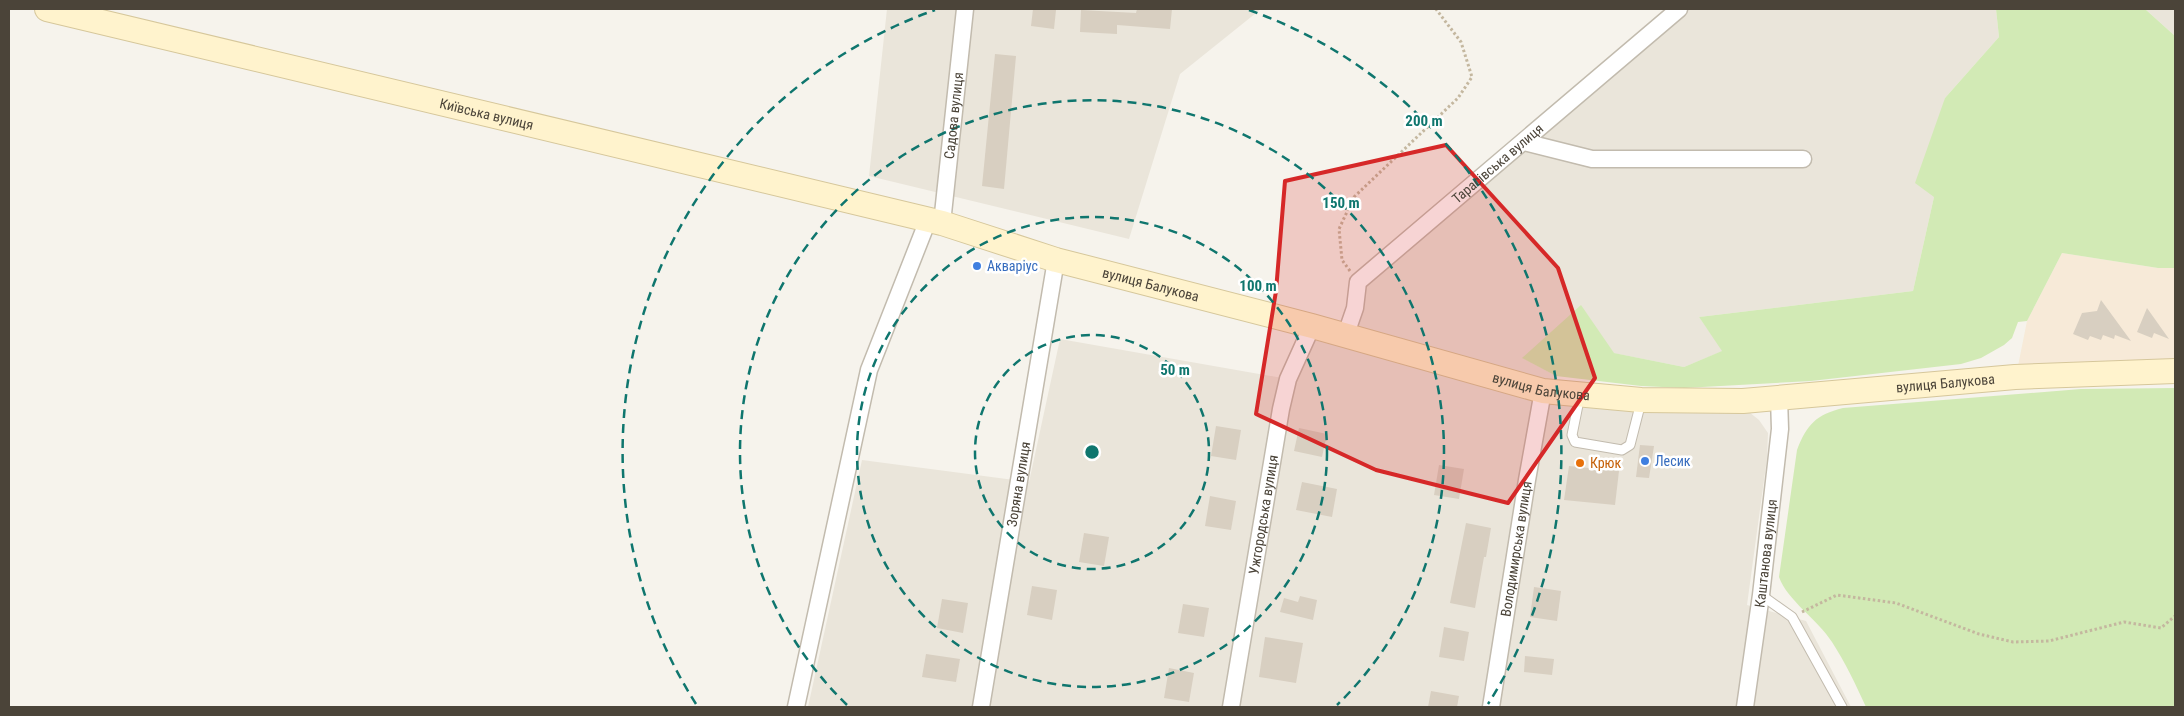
<svg xmlns="http://www.w3.org/2000/svg" width="2184" height="716" viewBox="0 0 2184 716" font-family="'Roboto Condensed',sans-serif">
<rect width="100%" height="100%" fill="#f6f3ec"/>
<g fill="#eae5da">
<path d="M887 9H1261L1180 74 1129 239 869 176Z"/>
<path d="M1679 9H1996L1999 37 1945 98 1934 197 1913 291 1699 317 1723 351 1684 367 1613 353 1523 358 1556 376 1552 401 1749 412 1759 420 1768 433 1767 458 1747 605 1806 621 1851 707H808L862 460 1029 482 1060 339 1288 379 1312 326 1345 337 1358 282Z"/>
<path d="M2145 9H2175V36Z"/>
</g>
<path fill="#f7ead8" d="M2062 253 2158 268H2175V362L2018 366 2027 321Z"/>
<g fill="#d2eab5">
<path d="M1996 9H2145L2175 36V268H2158L2062 253 2027 321 2018 322 2012 338 2004 345 1981 358 1961 364 1811 381 1684 388 1641 386 1556 376 1522 358 1581 305 1614 353 1684 367 1722 351 1699 317 1913 291 1934 197 1915 183 1945 98 1999 37Z"/>
<path d="M2175 388V707H1866C1856 685 1845 662 1832 642 1818 620 1787 600 1779 577L1797 450C1807 424 1816 415 1843 408L2081 389Z"/>
</g>
<g fill="#d8cfc1">
<path d="M1033 9 1056 10 1054 29 1031 26Z"/>
<path d="M1137 9H1172L1170 29 1117 25V34L1080 32 1081 10 1136 13Z"/>
<path d="M995 54 1016 56 1004 189 982 186Z"/>
<path d="M2101 300 2131 341 2115 335 2114 339 2103 335 2101 340 2090 336 2088 340 2073 334 2082 313 2097 311Z"/>
<path d="M2147 308 2169 339 2154 333 2152 338 2137 332Z"/>
<path d="M1216 426 1241 430 1236 460 1211 456Z"/>
<path d="M1299 428 1327 434 1322 457 1294 451Z"/>
<path d="M1640 445 1654 446 1649 478 1636 477Z"/>
<path d="M1439 465 1464 469 1459 499 1434 495Z"/>
<path d="M1569 466 1619 471 1615 505 1564 500Z"/>
<path d="M1302 482 1337 489 1332 517 1296 510Z"/>
<path d="M1210 496 1236 501 1231 530 1205 526Z"/>
<path d="M1466 523 1491 528 1486 557H1484L1475 608 1450 603Z"/>
<path d="M1084 533 1109 537 1104 566 1079 562Z"/>
<path d="M1032 586 1057 590 1052 620 1027 615Z"/>
<path d="M1534 587 1561 591 1557 621 1530 617Z"/>
<path d="M1300 596 1317 600 1313 620 1280 612 1284 598 1298 602Z"/>
<path d="M942 599 968 603 963 633 937 628Z"/>
<path d="M1183 604 1209 608 1204 637 1178 633Z"/>
<path d="M1444 627 1469 632 1464 661 1439 657Z"/>
<path d="M1265 637 1303 643 1296 683 1259 677Z"/>
<path d="M926 654 960 659 956 682 922 677Z"/>
<path d="M1525 656 1554 659 1552 675 1524 672Z"/>
<path d="M1169 668 1194 673 1189 702 1164 698Z"/>
<path d="M1431 691 1459 696 1457 707H1428Z"/>
</g>
<g fill="none" stroke-linecap="round" stroke-linejoin="round">
<g stroke="#c2bbae" stroke-width="11">
<g id="lane">
<path d="M1580 395 1572 435 1575 442 1622 450 1630 445 1641 402"/>
<path d="M1761 595 1792 617 1842 707"/>
</g>
</g>
<g stroke="#c2bbae" stroke-width="19">
<g id="street">
<path d="M1524 142 1592 159H1803"/>
<path id="s1" d="M942 223 965 9"/>
<path id="s2" d="M1345 337 1355 308 1358 282 1679 9"/>
<path d="M796 707 869 370 928 220"/>
<path id="s3" d="M981 707 1056 260"/>
<path id="s4" d="M1231 707 1281 409 1288 379 1312 326"/>
<path id="s5" d="M1491 707 1527 480 1543 391"/>
<path id="s6" d="M1745 707 1761 595 1780 429 1779 398"/>
</g>
</g>
<g stroke="#d6c79b" stroke-width="26">
<g id="secondary">
<path id="s7" d="M47 9 942 223 1056 260 1312 326 1543 391 1641 400 1743 401 2015 377 2175 371"/>
</g>
</g>
<g stroke="#c4b79f" stroke-width="3" stroke-dasharray="2.5 2.5" stroke-linecap="butt">
<path d="M1350 271 1342 260 1339 229 1354 197 1458 98 1472 77 1461 42 1436 9"/>
<path d="M1802 612 1837 595 1896 603 1979 634 2013 642 2049 641 2124 622 2161 628 2175 616"/>
</g>
<use href="#lane" stroke="#fff" stroke-width="9"/>
<use href="#street" stroke="#fff" stroke-width="16"/>
<use href="#secondary" stroke="#fff3cd" stroke-width="24"/>
</g>
<path fill="#d62828" fill-opacity="0.2" stroke="#d62828" stroke-width="4" stroke-linejoin="round" d="M1446 145 1558 268 1595 378 1508 503 1376 470 1256 414 1276 291 1285 181Z"/>
<g fill="none" stroke="#0f766e" stroke-width="2.5" stroke-dasharray="9 6">
<circle cx="1092" cy="452" r="117"/>
<circle cx="1092" cy="452" r="235"/>
<path d="M847 705A352 352 0 1 1 1337 705"/>
<path d="M696 704A469 469 0 0 1 935 10M1249 10A469 469 0 0 1 1488 704"/>
</g>
<g fill="#3f7fe0" stroke="#fff" stroke-width="2">
<circle cx="977" cy="266" r="5"/>
<circle cx="1645" cy="461" r="5"/>
</g>
<circle fill="#e8710a" stroke="#fff" stroke-width="2" cx="1580" cy="463" r="5"/>
<g text-anchor="middle" stroke-width="5" stroke-linejoin="round" paint-order="stroke">
<g font-size="14" fill="#4b4439" stroke="#fff">
<text dy="5" stroke="none"><textPath href="#s7" startOffset="452">Київська вулиця</textPath></text>
<text dy="5" stroke="none"><textPath href="#s1" startOffset="108">Садова вулиця</textPath></text>
<text dy="5" stroke="none"><textPath href="#s2" startOffset="240">Тарасівська вулиця</textPath></text>
<text dy="5" stroke="none"><textPath href="#s7" startOffset="1138">вулиця Балукова</textPath></text>
<text dy="5" stroke="none"><textPath href="#s7" startOffset="1948">вулиця Балукова</textPath></text>
<text dy="5" stroke="none"><textPath href="#s7" startOffset="1542">вулиця Балукова</textPath></text>
<text dy="5" stroke="none"><textPath href="#s3" startOffset="226">Зоряна вулиця</textPath></text>
<text dy="5" stroke="none"><textPath href="#s4" startOffset="195">Ужгородська вулиця</textPath></text>
<text dy="5" stroke="none"><textPath href="#s5" startOffset="160">Володимирська вулиця</textPath></text>
<text dy="5" stroke="none"><textPath href="#s6" startOffset="155">Каштанова вулиця</textPath></text>
</g>
<g font-size="14" fill="#366cbe" stroke="#fff" text-anchor="start">
<text x="987" y="271">Акваріус</text>
<text x="1655" y="466">Лесик</text>
</g>
<g font-size="14" fill="#c56008" stroke="#fff" text-anchor="start">
<text x="1590" y="468">Крюк</text>
</g>
</g>
<circle cx="1092" cy="452" r="8" fill="#0f766e" stroke="#fff" stroke-width="2.5"/>
<g font-size="15" text-anchor="middle" font-weight="bold" fill="#0f766e" stroke="#fff" stroke-width="5" stroke-linejoin="round" paint-order="stroke">
<text x="1424" y="126">200 m</text>
<text x="1341" y="208">150 m</text>
<text x="1258" y="291">100 m</text>
<text x="1175" y="375">50 m</text>
</g>
<rect width="2184" height="716" fill="none" stroke="#4b4439" stroke-width="20"/>
</svg>
